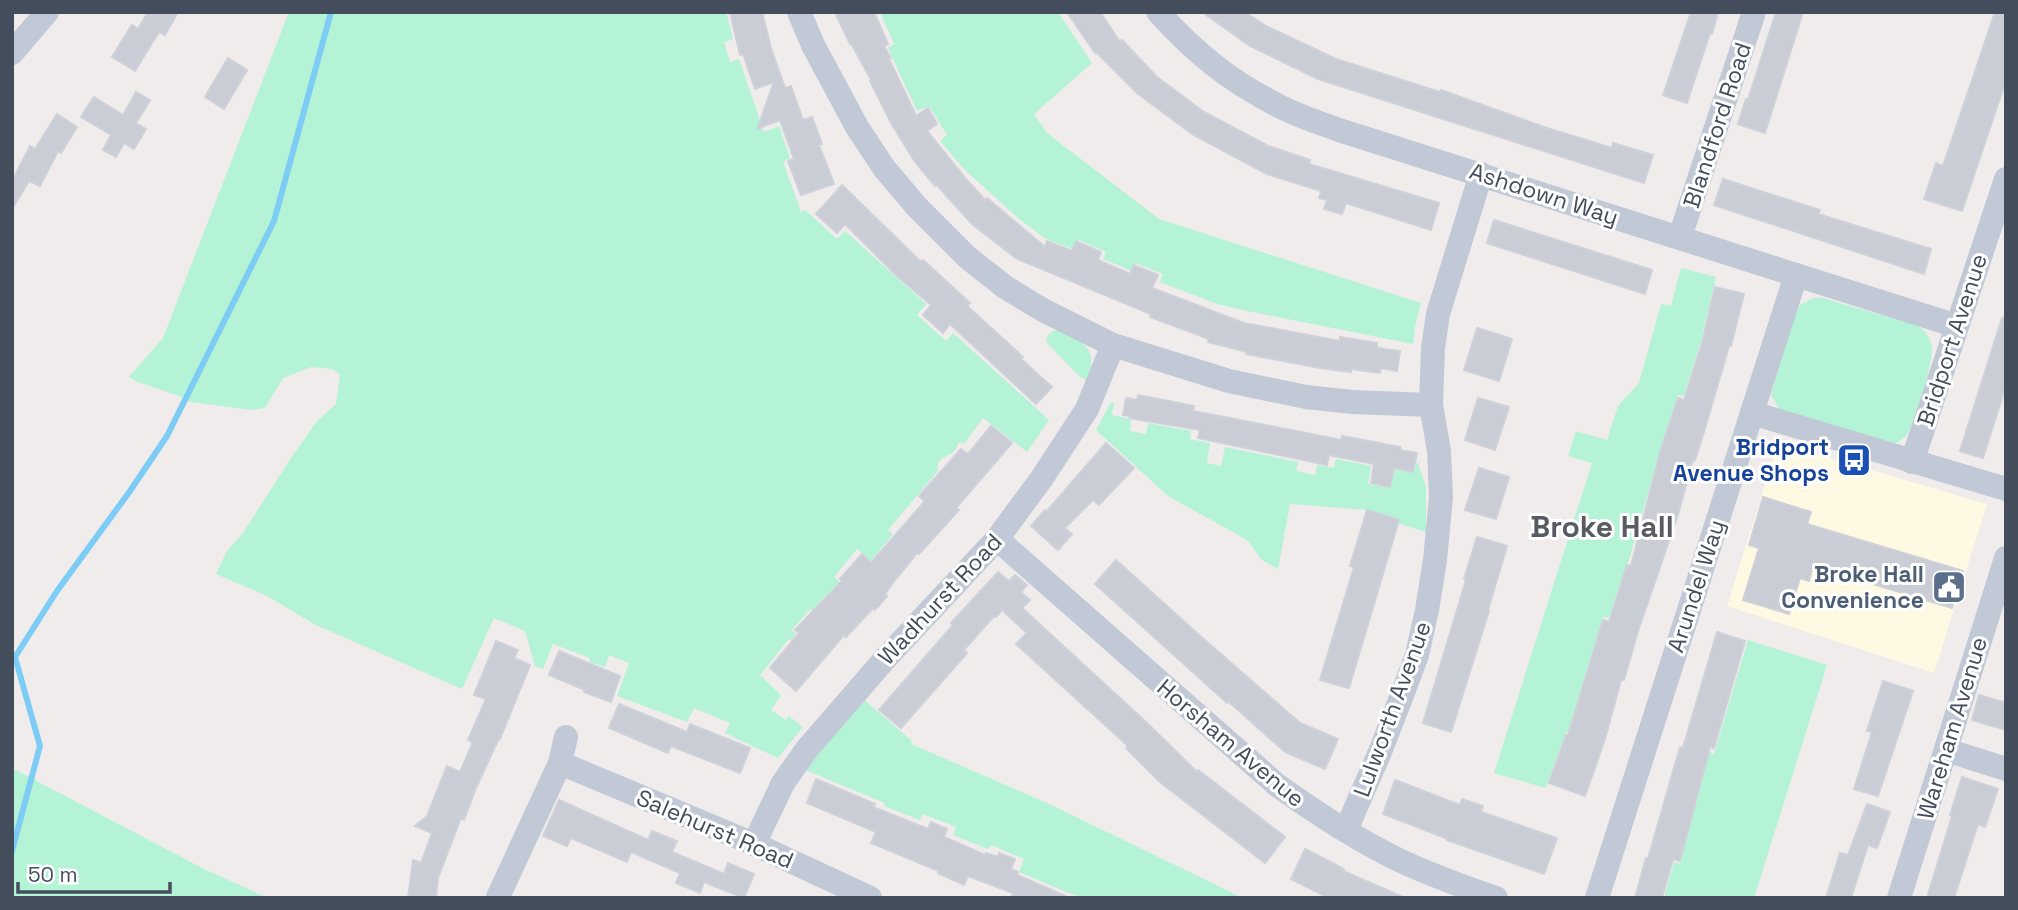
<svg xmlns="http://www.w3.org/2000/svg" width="2018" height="910" viewBox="0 0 2018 910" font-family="'Space Grotesk',sans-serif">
<rect width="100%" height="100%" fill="#f0ecec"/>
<path fill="#fef9e2" d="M1778 443 1987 504 1934 673 1727 606Z"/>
<g fill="#b4f3d5">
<path d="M289 12H726L733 39 724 42 730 62 739 59 764 132 779 126 790 158 783 162 801 212 805 210 837 239 845 231 926 304 917 315 946 341 953 333 1049 420 1027 452 983 418 964 444 959 442C958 445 956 449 954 451 946 459 936 456 938 471L888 530 893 534 871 561 857 549 834 577 842 584 828 599 825 596 813 610 810 609 792 630 796 634 791 640 789 639 760 675 781 695 771 710 786 720 789 716 803 727 778 758 725 733 730 723 694 708 687 722 617 696 629 663 609 655 605 667 589 662 590 658 553 644 543 669 535 666 525 631 494 618 462 689 316 625 267 596 216 574 227 551 243 533 291 458 317 421 336 404 340 374 332 369 311 367 283 378 265 408 252 410 190 402 179 396 138 382 129 377 163 338Z"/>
<path d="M880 12H1058L1092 63 1034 114 1047 133 1159 219 1421 303 1415 327 1413 344 1252 312 1217 304 1160 282 1163 274 1135 263 1132 271 1103 259 1106 252 1079 240 1073 249 1046 239 1018 218 963 168 940 141 947 135 929 106 917 111 888 48 894 44Z"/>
<path d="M1681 268 1716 277 1701 341 1684 396 1678 395C1659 450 1645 507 1628 563H1627L1609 618 1603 617 1568 732H1566L1546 788 1494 773 1592 463 1568 456 1576 431 1607 440 1618 406 1639 383 1661 304 1671 306Z"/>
<path d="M1814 298H1822L1916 325C1925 330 1930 336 1932 347 1934 359 1914 428 1905 437 1902 440 1899 441 1895 443L1788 415 1779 408 1771 395 1794 314 1801 304Z"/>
<path d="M1058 328C1083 342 1099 348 1088 380L1080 377 1046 342 1048 335Z"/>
<path d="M1111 402 1114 403 1112 415 1131 419 1130 431 1146 434 1148 423 1191 431 1190 439 1210 443 1207 463 1221 466 1225 447 1298 462 1296 471 1315 475 1317 465 1334 468 1336 459 1371 466 1368 484 1390 488 1395 470 1414 473 1417 461 1426 487V532L1397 523 1398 520 1367 510 1290 504 1278 569 1262 560 1247 540 1168 496 1096 430Z"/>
<path d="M1748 640 1827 665 1754 898H1664L1674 862 1680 864 1709 752 1714 754Z"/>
<path d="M861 697 912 741 911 744 1047 803 1243 898H1081L1019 872 1024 859 991 845 988 849 953 835 956 827 923 814 920 820 884 806 885 803 805 770Z"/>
<path d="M12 768 206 870 268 898H12Z"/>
</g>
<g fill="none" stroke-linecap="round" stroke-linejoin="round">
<path stroke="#7dccf5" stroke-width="6" d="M12 851 40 746 15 657 57 591 130 491 167 436 274 221 331 12"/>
</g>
<g fill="#cacdd5" stroke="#cfd1d9" stroke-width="2">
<path d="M148 12H178L165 35 159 32 135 71 112 57 132 25 138 29Z"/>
<path d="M730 12H762L771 48 785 88 791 86 803 120 812 117 822 144 819 145 834 184 801 195 788 161 794 159 780 120 757 129 774 82 755 89 743 54 740 55Z"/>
<path d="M835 12H874L888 44 884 46 891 58 889 59 916 116 928 108 937 124 927 131 965 178 985 200 987 198 1045 247 1047 241 1072 251 1076 241 1101 252 1098 260 1130 274 1134 265 1158 275 1152 288 1244 323 1340 341V337L1377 343V348L1400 351 1397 371 1381 368 1380 373 1351 369V372L1320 368 1246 354 1247 352 1208 342 1209 339 1150 317 1151 314 1017 259 972 224 936 184 935 186 915 162 891 123 870 81 871 80 851 43 850 44Z"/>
<path d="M1067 12H1100L1120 42 1122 40 1157 77 1204 112 1268 146 1310 160 1309 164 1439 203 1431 230 1346 203 1342 214 1324 209 1327 200 1319 198 1321 191 1267 174 1192 134 1137 93 1096 52 1095 53Z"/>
<path d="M1202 12H1245L1264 25 1336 59 1440 92 1441 90 1547 128 1612 148 1613 143 1653 155 1644 183 1318 79 1250 46Z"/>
<path d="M1691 12H1718L1712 34 1710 33 1687 103 1663 95Z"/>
<path d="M1776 12H1803L1765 133 1738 124 1746 99 1748 100Z"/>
<path d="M1995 12H2006V80L1962 211 1924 199 1936 163 1943 166Z"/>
<path d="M228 58 247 70 224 109 205 97Z"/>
<path d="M136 92 150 100 136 123 146 129 134 149 124 143 116 157 103 150 111 135 81 117 94 97 123 115Z"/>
<path d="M57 114 77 127 61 153 58 151 40 186 29 181 12 209V181L30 146 35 149Z"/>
<path d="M1723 179 1820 210 1818 214 1931 249 1924 274 1714 205Z"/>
<path d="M842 185 921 262 923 260 970 303 967 306 1023 357 1021 359 1052 387 1036 404 950 324 943 333 923 315 931 305 897 276 845 224 837 233 816 214Z"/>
<path d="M1494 220 1652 270 1645 294 1487 243Z"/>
<path d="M1715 287 1744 294 1731 346H1729L1704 432 1695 460 1693 459 1678 515 1638 631 1624 680H1621L1605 739 1585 796 1549 783 1566 735H1568L1603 620 1609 622 1627 565 1631 566 1661 449 1678 398 1684 400 1702 343Z"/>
<path d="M2002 318H2006V385L1983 458 1960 451Z"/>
<path d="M1477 328 1512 339 1499 381 1464 370Z"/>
<path d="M1138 395 1194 406 1193 411 1296 431 1341 440 1342 436 1400 447V450L1417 453 1413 472 1394 468 1390 487 1371 483 1374 464 1329 455 1327 465 1198 438 1200 430 1129 418 1130 416 1123 415 1126 398 1137 400Z"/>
<path d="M1478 398 1509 407 1495 450 1465 440Z"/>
<path d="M991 426 1012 443 956 508 959 510 919 554 917 553 891 585 885 594 887 596 875 610 873 608 846 637 844 635 796 691 770 668 799 633 795 630 842 581 840 579 862 554 871 563 925 501 919 496 961 449 968 454Z"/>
<path d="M1106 443 1134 468 1099 505 1093 500 1065 528 1072 534 1058 550 1031 526 1045 510 1047 511Z"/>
<path d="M1479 468 1509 477 1496 519 1465 510Z"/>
<path d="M1763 497 1811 512 1807 524 1963 571 1952 608 1813 566 1809 581 1800 578 1789 614 1743 600 1759 548 1749 545Z"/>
<path d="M1367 510 1399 520 1349 688 1320 680 1354 567 1350 566Z"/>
<path d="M1477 537 1507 546 1488 610 1489 611 1451 732 1423 723 1466 580 1464 579Z"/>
<path d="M1116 560 1199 635 1300 723 1338 739 1325 769 1285 752 1228 701 1227 703 1095 584Z"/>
<path d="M998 572 1009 581 1015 575 1027 585 1021 592 1030 600 1022 608 1146 722 1196 771 1198 770 1285 837 1265 863 1160 782 1126 748 1128 746 1016 644 1027 633 1002 610 996 617 994 616 964 650 967 653 901 728 879 710 953 625 951 623Z"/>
<path d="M1717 632 1745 641 1714 748 1710 747 1680 861 1673 859 1662 898H1635L1646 858 1648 859 1680 747 1683 748Z"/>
<path d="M496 641 518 650 514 658 530 665 500 739 499 738 476 788 464 820 461 818 438 878 436 898H408L413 860 421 863 432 833 415 826 427 816 447 766 460 772 473 742 468 740 486 699 474 695Z"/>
<path d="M559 651 620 676 611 702 584 692 585 690 549 675Z"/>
<path d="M1883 681 1913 691 1878 796 1854 789 1872 732 1867 731Z"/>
<path d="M1979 695 2006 703V730L1972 720Z"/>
<path d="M619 704 687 732 690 724 750 748 740 773 671 746 668 753 609 728Z"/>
<path d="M1962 777 1998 789 1985 827 1978 824 1954 898H1927L1952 816 1950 815Z"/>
<path d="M816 779 875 804 873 807 928 829 931 822 947 829 944 837 985 855 986 853 998 857 999 853 1015 859 1011 869 1018 872 1017 875 1070 898H1011L1013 893 968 876 964 885 938 873 939 871 871 843 876 832 807 803Z"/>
<path d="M1395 780 1460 805 1462 799 1483 806 1481 812 1557 838 1544 874 1447 840 1448 839 1383 814Z"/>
<path d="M559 800 648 840 652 831 677 841 672 852 724 874 728 863 754 874 744 898 704 882 700 893 676 883 680 873 631 852 627 862 571 838 567 846 543 836Z"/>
<path d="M1867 804 1890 812 1877 848 1868 845 1851 898H1826L1840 853 1848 855Z"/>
<path d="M1305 849 1344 869 1343 871 1405 898H1329L1291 879Z"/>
</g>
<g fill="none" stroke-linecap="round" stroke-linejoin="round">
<g stroke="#c1c9d6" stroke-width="24">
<path d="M799 12 813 45 857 127 884 168 917 207 967 257 1005 287 1043 310 1113 345 1229 381 1306 397 1353 402 1431 405"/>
<path d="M1158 12C1196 54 1232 83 1283 108 1301 117 1320 123 1339 130L1957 326"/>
<path d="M12 53 47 12"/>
<path d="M1680 237 1754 12"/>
<path d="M1752 413 2006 489"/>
<path d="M1912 462 2006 179"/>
<path d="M997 539 1277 785C1316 813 1357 840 1401 861 1431 875 1464 887 1496 898"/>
<path d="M1946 750 2006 769"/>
<path d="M560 763 754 844 870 898"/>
<path d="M1346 830 1380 752 1404 690 1417 655 1427 610 1435 560 1441 497 1439 451 1431 405 1433 348 1438 314 1481 174"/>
<path d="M754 844 783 783 807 749 885 659 997 539 1042 478 1087 409 1113 345"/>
<path d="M498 897 560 763 566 737"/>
<path d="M1597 898 1796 275"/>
<path d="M1899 898 2006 558"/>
</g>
</g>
<defs>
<g id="bus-square" transform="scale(1.75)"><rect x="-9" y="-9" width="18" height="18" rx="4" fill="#1a4fb4" stroke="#fff"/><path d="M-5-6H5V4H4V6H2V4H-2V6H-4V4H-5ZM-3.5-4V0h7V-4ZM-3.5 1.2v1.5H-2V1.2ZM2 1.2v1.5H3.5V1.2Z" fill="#fff"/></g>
<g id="civic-square" transform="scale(1.75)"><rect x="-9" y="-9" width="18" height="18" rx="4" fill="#5c6f8a" stroke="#fff"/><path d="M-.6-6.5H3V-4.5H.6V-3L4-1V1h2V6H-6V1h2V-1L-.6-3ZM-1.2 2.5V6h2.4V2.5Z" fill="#fff"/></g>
</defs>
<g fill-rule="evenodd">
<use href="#bus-square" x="1854" y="460"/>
<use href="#civic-square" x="1949" y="587"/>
</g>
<g text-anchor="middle" stroke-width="6" stroke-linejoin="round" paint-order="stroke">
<g font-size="23" fill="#434d5c" stroke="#fff">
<text transform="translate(1717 125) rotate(-72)" y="8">Blandford Road</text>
<text transform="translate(1544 194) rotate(18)" y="8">Ashdown Way</text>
<text transform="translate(1952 340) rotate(-72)" y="8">Bridport Avenue</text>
<text transform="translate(1696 586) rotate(-72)" y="8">Arundel Way</text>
<text transform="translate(940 599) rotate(-47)" y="8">Wadhurst Road</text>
<text transform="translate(1392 709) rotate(-70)" y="8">Lulworth Avenue</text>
<text transform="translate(1952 728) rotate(-73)" y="8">Wareham Avenue</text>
<text transform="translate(1231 743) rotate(40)" y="8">Horsham Avenue</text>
<text transform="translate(715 829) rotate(23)" y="8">Salehurst Road</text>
</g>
<g font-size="23" font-weight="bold" fill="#164399" stroke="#fff" text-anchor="end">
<text x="1829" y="455">Bridport<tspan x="1829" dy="26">Avenue Shops</tspan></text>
</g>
<g font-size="23" font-weight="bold" fill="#4e5e75" stroke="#fff" text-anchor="end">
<text x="1924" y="582">Broke Hall<tspan x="1924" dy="26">Convenience</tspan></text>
</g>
<g font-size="30" font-weight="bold" fill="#585b62" stroke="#fff">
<text x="1602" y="537">Broke Hall</text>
</g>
</g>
<rect width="2018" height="910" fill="none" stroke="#434d5c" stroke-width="28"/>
<path d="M18 882v10h152v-10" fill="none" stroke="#434d5c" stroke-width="3.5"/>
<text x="28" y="882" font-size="21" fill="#434d5c" stroke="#ffffff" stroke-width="5" paint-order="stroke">50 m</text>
</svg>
